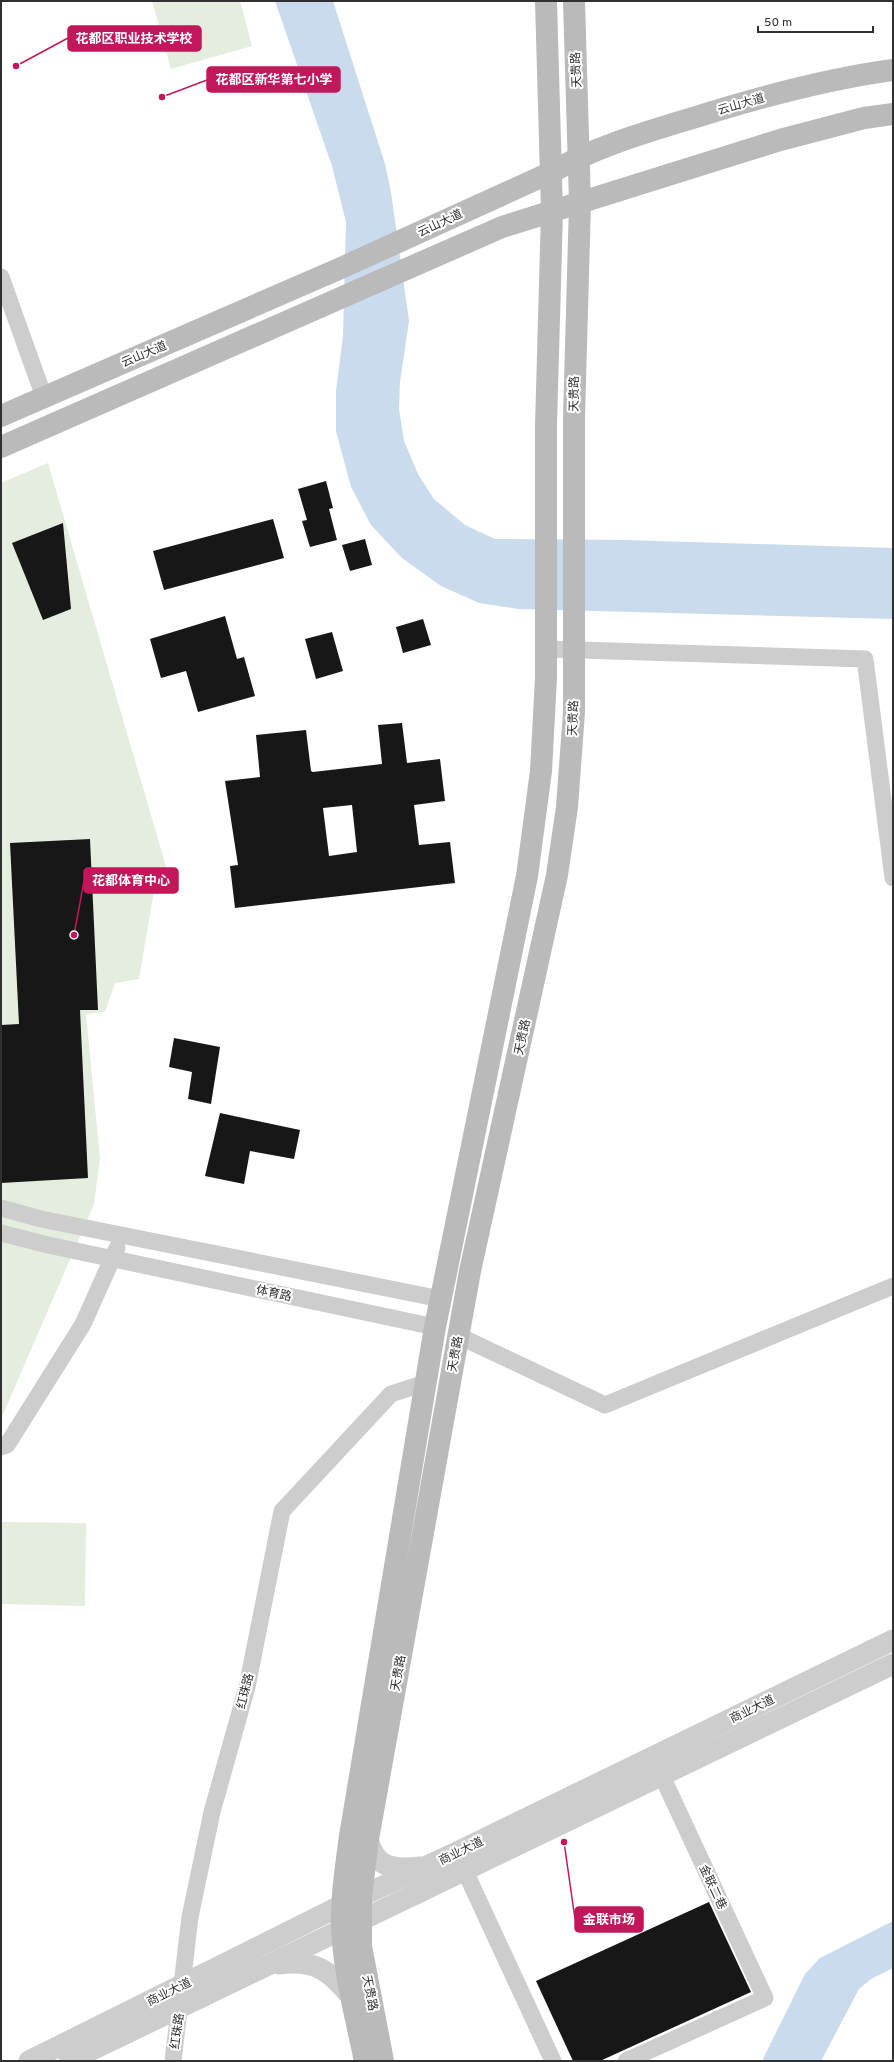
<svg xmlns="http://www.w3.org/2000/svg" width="894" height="2062" viewBox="0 0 894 2062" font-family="Overpass,'Noto Sans SC',sans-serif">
<rect width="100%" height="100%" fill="#fff"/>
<g fill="#e4edde">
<path d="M152 1H240L252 46 171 69Z"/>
<path d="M48 463 172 887 154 891 139 979 115 983 105 1012 86 1014 100 1159 94 1204 1 1419V483Z"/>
<path d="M1 1522 86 1523 85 1606 1 1604Z"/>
</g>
<g fill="#cadbed">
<path d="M275 1H333L385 164 391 192 409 321 400 382 399 409 404 441 418 474 434 499 465 525 495 539 625 540 893 548V619L519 609 479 603 441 586 402 558 371 525 351 487 336 431V391L343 336 346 222 332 166Z"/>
<path d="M893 1921V1968L871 1979 859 1989 821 2061H762L805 1974 820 1958Z"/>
</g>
<g fill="#171717" fill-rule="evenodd">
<path d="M326 481 333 508 329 509 337 540 310 547 302 521 307 520 298 489Z"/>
<path d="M273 519 284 558 164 590 153 551Z"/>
<path d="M63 523 71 609 43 620 12 543Z"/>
<path d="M365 539 372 565 350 571 342 545Z"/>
<path d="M225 616 237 659 244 657 255 696 198 712 186 671 161 678 150 639Z"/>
<path d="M423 619 431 645 403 653 396 627Z"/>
<path d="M332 632 343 671 316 679 305 639Z"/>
<path d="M402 723 407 763 440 759 445 801 414 805 419 845 450 842 455 883 235 908 230 866 238 865 225 781 260 777 256 735 306 730 311 771 313 772 382 764 378 725ZM352 805 357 852 329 856 323 808Z"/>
<path d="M90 839 98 1010H80L88 1178 1 1183V1025L19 1024 10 843Z"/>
<path d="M174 1038 220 1047 211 1104 188 1099 192 1072 169 1067Z"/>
<path d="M220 1113 300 1130 294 1159 250 1151 244 1184 205 1176Z"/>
<path d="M709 1902 751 1992 600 2061H573L536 1981Z"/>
</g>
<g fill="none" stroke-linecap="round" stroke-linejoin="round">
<g stroke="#cdcdcd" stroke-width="17">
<path d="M1 277 44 397"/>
<path d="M546 649 865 659 893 878"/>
<path d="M1 1208 41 1219 441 1299"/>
<path d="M1 1233 48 1245 435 1327"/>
<path d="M459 1336 605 1405 893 1286"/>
<path d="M1 1447 7 1445 83 1324 117 1248"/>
<path d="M465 1871 553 2061"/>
<path d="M173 2061 190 1917 212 1812 247 1687 282 1511 391 1394 425 1383"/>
<path d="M626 2061 765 1998 662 1776"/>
</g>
<g stroke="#cdcdcd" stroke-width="21">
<path d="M368 1839C375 1868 393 1870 420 1867"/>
<path d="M279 1964C316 1959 330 1971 353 1999"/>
<path d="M29 2061 342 1905 457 1852 893 1640"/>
<path d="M69 2061 893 1664"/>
</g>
<g stroke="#bababa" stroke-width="22">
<path d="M1 416 341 268 552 172C597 146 646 132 696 117 760 97 826 79 893 70"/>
<path d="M1 447 502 227 780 140 864 118 893 114"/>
<path d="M365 2061C356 2017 344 1973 342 1928 341 1897 346 1867 350 1836L435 1327 527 876 541 771 546 678V426L552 212 546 1"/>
<path d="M383 2061 361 1946V1897L368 1839 470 1271 557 875 567 807 574 712V418L580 203 574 1"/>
</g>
</g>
<g text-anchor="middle" stroke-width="4" stroke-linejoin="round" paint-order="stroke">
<g font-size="12" fill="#303030" stroke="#fff">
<text transform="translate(576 70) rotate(-92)" y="4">天贵路</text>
<text transform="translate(741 104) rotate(-16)" y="4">云山大道</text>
<text transform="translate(440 223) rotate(-25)" y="4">云山大道</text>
<text transform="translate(144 354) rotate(-23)" y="4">云山大道</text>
<text transform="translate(574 394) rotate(-89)" y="4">天贵路</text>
<text transform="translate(573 718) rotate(-88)" y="4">天贵路</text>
<text transform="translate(522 1037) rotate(-78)" y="4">天贵路</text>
<text transform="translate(274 1293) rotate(12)" y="4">体育路</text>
<text transform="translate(455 1354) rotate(-80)" y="4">天贵路</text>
<text transform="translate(398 1673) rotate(-80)" y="4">天贵路</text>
<text transform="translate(245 1691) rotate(-76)" y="4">红珠路</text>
<text transform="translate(752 1709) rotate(-26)" y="4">商业大道</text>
<text transform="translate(461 1851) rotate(-26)" y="4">商业大道</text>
<text transform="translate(713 1887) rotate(65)" y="4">金联二巷</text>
<text transform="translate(169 1992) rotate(-26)" y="4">商业大道</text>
<text transform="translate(370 1993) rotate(79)" y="4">天贵路</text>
<text transform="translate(177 2031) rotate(-82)" y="4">红珠路</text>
</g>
</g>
<path fill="none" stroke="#c2185b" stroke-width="1.5" d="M16 66L68 38M162 97L207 80M74 935L84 881M564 1842L575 1919"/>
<g fill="#c2185b" stroke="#fff" stroke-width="1.5">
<circle cx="16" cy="66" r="4"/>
<circle cx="162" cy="97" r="4"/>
<circle cx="74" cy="935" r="4"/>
<circle cx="564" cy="1842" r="4"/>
</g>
<g fill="#c2185b" stroke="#c2185b" stroke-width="1.5">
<rect x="68" y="26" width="133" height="25" rx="4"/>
<rect x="207" y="67" width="133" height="25" rx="4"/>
<rect x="84" y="868" width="94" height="25" rx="4"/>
<rect x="575" y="1907" width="68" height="25" rx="4"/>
</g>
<g font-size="13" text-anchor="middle" font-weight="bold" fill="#fff">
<text x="134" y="43">花都区职业技术学校</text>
<text x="274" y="84">花都区新华第七小学</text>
<text x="131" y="885">花都体育中心</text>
<text x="609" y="1924">金联市场</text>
</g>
<rect width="894" height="2062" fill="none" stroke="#303030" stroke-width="4"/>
<path d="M758 26v6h115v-6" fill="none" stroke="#303030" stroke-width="2"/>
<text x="764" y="26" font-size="12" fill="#303030" stroke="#ffffff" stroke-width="3" paint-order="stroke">50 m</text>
</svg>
